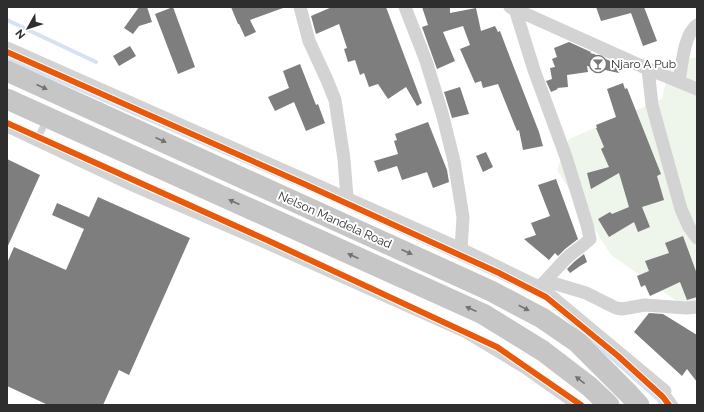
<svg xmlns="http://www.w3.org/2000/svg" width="704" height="412" viewBox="0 0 704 412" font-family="Raleway,sans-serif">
<rect width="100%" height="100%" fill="#fff"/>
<path fill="#eef5ea" d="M697 57V315L611 255 557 170 569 139 662 99 670 62Z"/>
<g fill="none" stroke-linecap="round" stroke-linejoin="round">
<g stroke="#d5e2f4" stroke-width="4">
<path d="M7 20 96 62"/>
<path d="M7 58 318 193 545 298"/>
<path d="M551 304 659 400 661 405"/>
</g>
</g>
<g fill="#7e7e7e">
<path d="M139 7H147L152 22 139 26 133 34 124 28Z"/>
<path d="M173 7 195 67 178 74 155 14Z"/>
<path d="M231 7H282L283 8 250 20 256 32 245 37 239 24H238Z"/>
<path d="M332 7H386L422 103 417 106 406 87 388 99 378 84 369 87 364 73 360 75 355 60 348 62 344 49 347 48 339 24 316 34 311 16Z"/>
<path d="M422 7H450V13L476 8 481 31 495 26 498 32 500 31 506 47 539 132 543 146 523 150 519 130 517 131 498 84 483 88 481 81 475 83 460 49 470 45 463 26 443 32 455 61 437 69 422 27 428 25Z"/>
<path d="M596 7H644L657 41 643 46 631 13 601 21Z"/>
<path d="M569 42 591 52 590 53 594 54 615 63 619 73 587 66 588 72 567 75 568 87 557 88 558 89 551 92 546 81 552 79 550 68 555 67 552 59 557 57 554 48Z"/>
<path d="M130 46 136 56 119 66 113 56Z"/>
<path d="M300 64 316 105 318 104 325 123 306 131 294 102 275 111 268 97 289 88 283 71Z"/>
<path d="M623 83 625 89 627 88 661 174 657 176 664 200 642 207 650 227 638 232 634 222 609 237 598 219 610 212 612 214 629 207 619 173 591 189 587 173 609 167 601 149 604 147 596 128H597L596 125 616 117 607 89Z"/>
<path d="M460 87 469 114 452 118 444 92Z"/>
<path d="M428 122 447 170 449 182 433 188 427 172 402 180 397 166 378 172 374 161 398 154 394 141 397 140 395 134Z"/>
<path d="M486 152 493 167 483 172 476 156Z"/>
<path d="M7 159 40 175 7 248Z"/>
<path d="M556 179 578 239 565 249 558 256 555 253 549 260 524 239 536 235 531 223 550 216 538 185Z"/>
<path d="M98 197 190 238 129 375 119 370 103 405H48L7 386V263L14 247 66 270 84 229 52 215 57 203 89 217Z"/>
<path d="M683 236 697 274V297L687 300 680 282 650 296 645 285 641 287 637 276 649 271 645 261 669 253 665 243Z"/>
<path d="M584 254 587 262 580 266 570 273 567 269 575 261Z"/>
<path d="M649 313 663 314 697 335V382L687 369 682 376 634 332Z"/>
</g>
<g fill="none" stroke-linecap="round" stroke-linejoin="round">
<g stroke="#d3d3d3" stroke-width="7">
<path d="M7 129 132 188 260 243 464 334 522 369 573 405"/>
<path d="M36 142 47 119"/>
<path d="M665 391 675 405"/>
</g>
<g stroke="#d3d3d3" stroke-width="13">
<path d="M300 7 309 41 327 80 335 100 344 159 347 198"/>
<path d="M405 7 426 61 442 113 454 161 463 217 461 249"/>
<path d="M510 7 648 69 697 89"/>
<path d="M515 9 534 70 566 157 587 225 590 239C583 246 577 249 570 255 559 265 550 277 539 287"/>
<path d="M7 48 461 249 539 287 551 296 665 391"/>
<path d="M648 69 652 105 681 209 689 227 697 238"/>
<path d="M679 81C682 65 684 34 697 25"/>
<path d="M546 281 586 293 616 308 622 309 645 305 686 308 697 307"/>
</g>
<g stroke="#c6c6c6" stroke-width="21">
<path d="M7 71 491 291 542 318 577 342 628 393 639 405"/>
<path d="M7 99 483 314 543 351 590 387 609 405"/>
</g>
<g stroke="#fff" stroke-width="8">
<g id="cycleway">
<path d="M7 52 302 183 499 273 546 297 618 356 663 397 669 405"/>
<path d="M7 123 269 241 497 347 581 405"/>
</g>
</g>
<use href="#cycleway" stroke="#e8590c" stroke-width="6"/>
</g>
<defs><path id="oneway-solid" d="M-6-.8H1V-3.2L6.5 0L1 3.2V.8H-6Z"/></defs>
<g fill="#727272">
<use href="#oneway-solid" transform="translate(42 87) rotate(24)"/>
<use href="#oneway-solid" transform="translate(161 140) rotate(24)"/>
<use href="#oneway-solid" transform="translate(234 202) rotate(-156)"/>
<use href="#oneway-solid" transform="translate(407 252) rotate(24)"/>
<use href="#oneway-solid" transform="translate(353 256) rotate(-156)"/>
<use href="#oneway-solid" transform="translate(524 308) rotate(28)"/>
<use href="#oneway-solid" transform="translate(471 309) rotate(-156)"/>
<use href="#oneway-solid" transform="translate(580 380) rotate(-142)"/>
</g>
<defs>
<g id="bar-ring" transform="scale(0.9)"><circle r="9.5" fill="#fff" stroke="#777" stroke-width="1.5"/><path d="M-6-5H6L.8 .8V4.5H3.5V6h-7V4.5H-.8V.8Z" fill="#777"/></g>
</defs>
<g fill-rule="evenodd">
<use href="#bar-ring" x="598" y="64"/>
</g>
<g text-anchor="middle" stroke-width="4" stroke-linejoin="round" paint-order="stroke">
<g font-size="12" fill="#2e2e2e" stroke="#fff" text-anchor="start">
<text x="611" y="68">Njaro A Pub</text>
</g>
<g font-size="12" fill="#2e2e2e" stroke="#fff">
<text transform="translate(335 220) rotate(24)" y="4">Nelson Mandela Road</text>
</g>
</g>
<rect width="704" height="412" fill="none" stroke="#2e2e2e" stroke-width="16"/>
<g transform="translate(28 28) rotate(231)" stroke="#ffffff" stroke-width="3" paint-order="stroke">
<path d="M0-3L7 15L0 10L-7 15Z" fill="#2e2e2e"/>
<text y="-6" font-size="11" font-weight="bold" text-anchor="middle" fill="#2e2e2e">N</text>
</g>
</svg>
